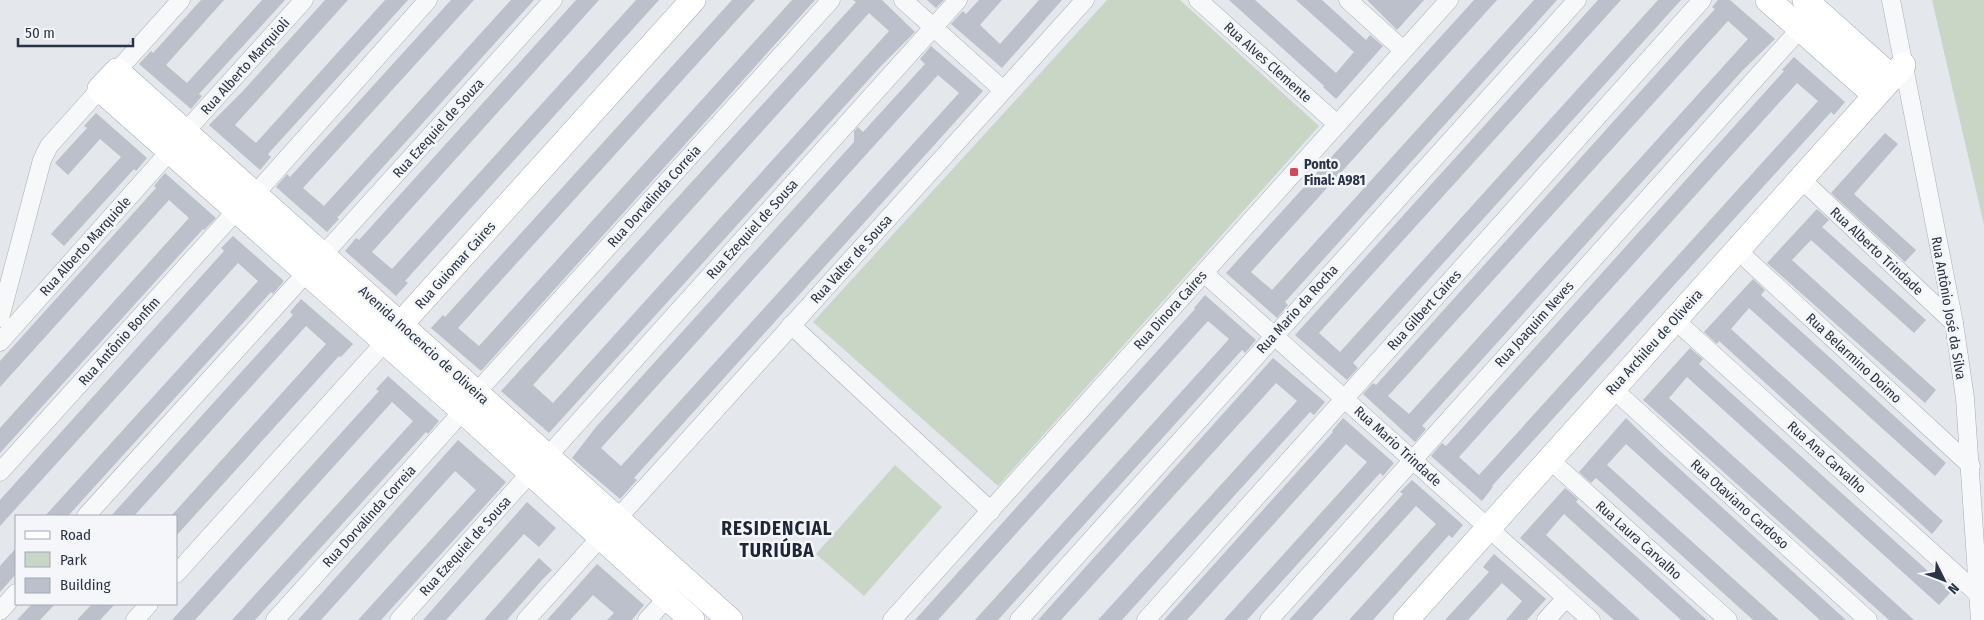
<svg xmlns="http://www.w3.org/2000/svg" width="1984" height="620" viewBox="0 0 1984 620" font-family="'Fira Sans Condensed',sans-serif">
<rect width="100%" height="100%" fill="#e4e7ec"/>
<g fill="#c9d6c5">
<path d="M1107 0H1180L1319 126 998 486 813 322Z"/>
<path d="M1932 0H1984V225Z"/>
<path d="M895 465 942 507 864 596 816 554Z"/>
</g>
<g fill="#bbc0ca" fill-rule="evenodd">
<path d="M201 0H224L166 65 187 83 262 0H285L199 94 202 96 191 109 139 64 151 51 153 53Z"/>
<path d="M325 0H348L235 125 256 143 385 0H408L268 154 271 157 260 170 209 125 243 91Z"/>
<path d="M451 0H474L303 188 324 206 511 0H534L337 218 339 219 327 232 276 187 287 174 290 177Z"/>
<path d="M576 0H599L372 252 392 269 636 0H659L405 281 408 283 396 296 345 251 356 238 359 240Z"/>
<path d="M732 0H755L458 328 479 346 792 0H815L481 371 431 328 443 315 445 317Z"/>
<path d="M853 0H882L915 32 881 66 549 433 501 391 856 2ZM869 13 889 31 553 403 533 385Z"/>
<path d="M927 0H944L936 8Z"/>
<path d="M979 0H1002L980 25 1000 44 1039 0H1062L1002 68 951 24 963 11 966 14Z"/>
<path d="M1229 0H1255L1336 73 1354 52 1296 0H1322L1366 40 1370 35 1383 46 1336 99 1323 87 1324 86Z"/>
<path d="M1367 0H1424L1397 30Z"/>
<path d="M1474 0H1497L1251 272 1272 290 1534 0H1557L1285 302 1288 305 1277 318 1226 273Z"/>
<path d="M1598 0H1621L1319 333 1340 352 1658 0H1681L1353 363 1358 368 1347 380 1295 335Z"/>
<path d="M1718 0H1730L1775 39 1742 71 1422 426 1426 429 1415 442 1363 394 1373 383 1376 385 1693 33 1715 9 1712 7ZM1728 21 1748 39 1409 414 1388 396Z"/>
<path d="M931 46 983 91 634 478 637 480 620 499 572 458 596 427 854 142V131L858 127 863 132 925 64 920 59ZM938 75 959 93 621 466 601 448Z"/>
<path d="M1794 57 1845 102 1834 115 1831 112 1492 486 1493 487 1482 501 1431 456 1442 443 1446 446 1784 71 1782 70ZM1797 83 1818 101 1479 475 1459 457Z"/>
<path d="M96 113 147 158 136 171 134 169 64 246 51 234 121 157 100 139 68 175 55 163 87 128 84 126Z"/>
<path d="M1885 133 1898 144 1854 194 1916 250 1905 262 1831 193Z"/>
<path d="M165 173 216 218 204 230 203 229 0 453V428L189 218 169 200 0 387V361L156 188 154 186Z"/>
<path d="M1817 209 1829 220 1822 227 1926 320 1914 333 1811 240 1792 260 1936 390 1925 403 1767 263Z"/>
<path d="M233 236 284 281 273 294 271 292 68 516H45L258 281 238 263 0 526V500L224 251 221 248Z"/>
<path d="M1753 279 1765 290 1761 295 1946 463 1935 476 1749 308 1731 329 1943 521 1932 534 1719 341 1717 344 1704 332Z"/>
<path d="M1205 295 1256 340 1245 353 1242 350 998 620H975L1229 339 1208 321 938 620H915L1195 309 1194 308Z"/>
<path d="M301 299 353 344 341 357 339 356 176 536V516L172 515 326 344 306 326 134 516H111L293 315 290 312Z"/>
<path d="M1690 348 1703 359 1699 364 1951 592 1939 605 1687 377 1669 398 1914 620H1889L1643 400Z"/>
<path d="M1273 358 1325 402 1314 415 1310 412 1122 620H1098L1297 401 1276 383 1061 620H1038Z"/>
<path d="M388 376 439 421 428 434 426 432 255 620H232L413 421 392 402 195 620H172L379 391 376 389Z"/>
<path d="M1343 418 1394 463 1383 476 1380 473 1247 620H1224L1367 462 1346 444 1187 620H1164L1333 432 1332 431Z"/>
<path d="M1626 418 1660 451 1846 620H1820L1626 444 1607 465 1779 620H1753L1596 478 1591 483 1579 472Z"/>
<path d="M458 440 506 482 491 499 381 620H358L476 490 455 471 321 620H298Z"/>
<path d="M1412 480 1463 525 1452 538 1449 535 1373 620H1349L1436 524 1416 506 1312 620H1289L1403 494 1400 492Z"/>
<path d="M1565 488 1578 499 1576 502 1707 620H1681L1564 514 1546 535 1640 620H1614L1520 538Z"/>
<path d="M527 502 556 528 539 547 524 534 446 620H423Z"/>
<path d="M16 548V574L0 592V566Z"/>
<path d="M1494 554 1546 599 1527 620H1506L1522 601 1502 583 1468 620H1445L1489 572 1483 567Z"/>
<path d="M539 558 552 570 542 580 507 620H484Z"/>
<path d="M597 564 644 605 632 620H607L614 613 593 595 570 620H547Z"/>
<path d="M32 604H55L40 620H17Z"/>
<path d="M92 604H115L100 620H77Z"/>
</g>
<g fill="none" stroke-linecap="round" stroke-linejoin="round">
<g stroke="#a9aeb7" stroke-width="19">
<g id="street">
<path d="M903 0 1003 90"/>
<path d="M1198 0 1337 124"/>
<path d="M1348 0 1403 50"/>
<path d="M1891 0 1954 323 1965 398 1980 620"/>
<path d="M117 71 181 0"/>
<path d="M185 132 304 0"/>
<path d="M1801 179 1954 323"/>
<path d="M256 193 428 0"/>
<path d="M1737 250 1971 466"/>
<path d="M323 255 553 0"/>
<path d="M1204 273 1591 620"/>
<path d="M0 318 42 160 49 146 100 89"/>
<path d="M1675 320 1978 594"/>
<path d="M791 325 991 511"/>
<path d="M0 342 170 151"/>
<path d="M1613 389 1868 620"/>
<path d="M477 392 831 0"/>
<path d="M547 457 958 0"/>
<path d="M1550 460 1728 620"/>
<path d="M0 472 237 210"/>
<path d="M86 516 307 272"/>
<path d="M176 574 385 342"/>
<path d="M0 611 16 593"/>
<path d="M135 620 149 604"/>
<path d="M275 620 463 411"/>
<path d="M399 620 531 472"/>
<path d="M526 620 1085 0"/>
<path d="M647 620 668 597"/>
<path d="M892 620 1449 0"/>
<path d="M1019 620 1577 0"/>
<path d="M1146 620 1702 0"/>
<path d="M1269 620 1800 29"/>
<path d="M1546 620 1566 598"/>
</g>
</g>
<g stroke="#a9aeb7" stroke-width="26">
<g id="secondary">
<path d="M1768 0 1875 95"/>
<path d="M1805 0 1891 77"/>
<path d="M390 336 693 0"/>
<path d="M692 620 463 411 100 89 117 71 730 620"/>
<path d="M1406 620 1903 65"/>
</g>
</g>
<use href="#street" stroke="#f7f8fa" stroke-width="18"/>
<use href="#secondary" stroke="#fff" stroke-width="25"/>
</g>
<rect fill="#d1495b" stroke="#f4f6f9" stroke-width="2" x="1289" y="167" width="10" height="10" rx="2.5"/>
<g text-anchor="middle" stroke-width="5" stroke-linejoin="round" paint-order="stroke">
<g font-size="14" fill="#2b3445" stroke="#f4f6f9">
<text transform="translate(1268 62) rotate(42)" y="5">Rua Alves Clemente</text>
<text transform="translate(245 66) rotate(-48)" y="5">Rua Alberto Marquioli</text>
<text transform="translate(438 128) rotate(-48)" y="5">Rua Ezequiel de Souza</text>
<text transform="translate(654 196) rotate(-48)" y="5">Rua Dorvalinda Correia</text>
<text transform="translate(752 229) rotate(-48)" y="5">Rua Ezequiel de Sousa</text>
<text transform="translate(85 246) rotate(-48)" y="5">Rua Alberto Marquiole</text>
<text transform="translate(1877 251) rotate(43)" y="5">Rua Alberto Trindade</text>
<text transform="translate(851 259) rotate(-48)" y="5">Rua Valter de Sousa</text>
<text transform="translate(455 265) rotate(-48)" y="5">Rua Guiomar Caires</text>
<text transform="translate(1949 308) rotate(80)" y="5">Rua Antônio José da Silva</text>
<text transform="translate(1297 309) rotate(-48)" y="5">Rua Mario da Rocha</text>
<text transform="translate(1170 310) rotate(-48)" y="5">Rua Dinora Caires</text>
<text transform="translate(1424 310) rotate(-48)" y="5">Rua Gilbert Caires</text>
<text transform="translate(1534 324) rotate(-48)" y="5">Rua Joaquim Neves</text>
<text transform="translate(119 341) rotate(-48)" y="5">Rua Antônio Bonfim</text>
<text transform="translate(1654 342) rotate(-48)" y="5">Rua Archileu de Oliveira</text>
<text transform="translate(424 345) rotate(42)" y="5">Avenida Inocencio de Oliveira</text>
<text transform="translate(1854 358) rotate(43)" y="5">Rua Belarmino Doimo</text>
<text transform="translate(1398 446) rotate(42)" y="5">Rua Mario Trindade</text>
<text transform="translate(1827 457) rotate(42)" y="5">Rua Ana Carvalho</text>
<text transform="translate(1740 504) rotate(42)" y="5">Rua Otaviano Cardoso</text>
<text transform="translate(369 516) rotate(-48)" y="5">Rua Dorvalinda Correia</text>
<text transform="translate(1639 540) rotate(42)" y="5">Rua Laura Carvalho</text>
<text transform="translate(465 546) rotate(-48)" y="5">Rua Ezequiel de Sousa</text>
</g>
<g font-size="14" font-weight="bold" fill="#2b3445" stroke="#f4f6f9" text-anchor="start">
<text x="1304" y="169">Ponto<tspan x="1304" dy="16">Final: A981</tspan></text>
</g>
<g font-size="19" font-weight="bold" letter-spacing="1" fill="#1d2536" stroke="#f4f6f9">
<text x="777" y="535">RESIDENCIAL<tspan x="777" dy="22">TURIÚBA</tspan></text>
</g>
</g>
<rect x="15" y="515" width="162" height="90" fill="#f4f6f9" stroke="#a4a8b1"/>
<rect x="25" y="531" width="25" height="8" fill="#ffffff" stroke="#a4a8b1"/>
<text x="60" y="540" font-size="15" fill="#2b3445">Road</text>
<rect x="25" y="552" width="25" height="15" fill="#c9d6c5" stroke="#a4a8b1"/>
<text x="60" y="565" font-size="15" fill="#2b3445">Park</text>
<rect x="25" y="578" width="25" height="15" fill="#bbc0ca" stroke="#a4a8b1"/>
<text x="60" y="590" font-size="15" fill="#2b3445">Building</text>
<g transform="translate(1944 580) rotate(132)" stroke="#f4f6f9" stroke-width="4" paint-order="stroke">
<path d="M0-4L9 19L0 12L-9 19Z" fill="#2b3445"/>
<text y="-8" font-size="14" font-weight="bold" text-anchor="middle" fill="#2b3445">N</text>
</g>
<path d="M18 38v8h115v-8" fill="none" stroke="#2b3445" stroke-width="2.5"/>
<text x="25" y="38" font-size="15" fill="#2b3445" stroke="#f4f6f9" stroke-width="4" paint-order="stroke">50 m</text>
</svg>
